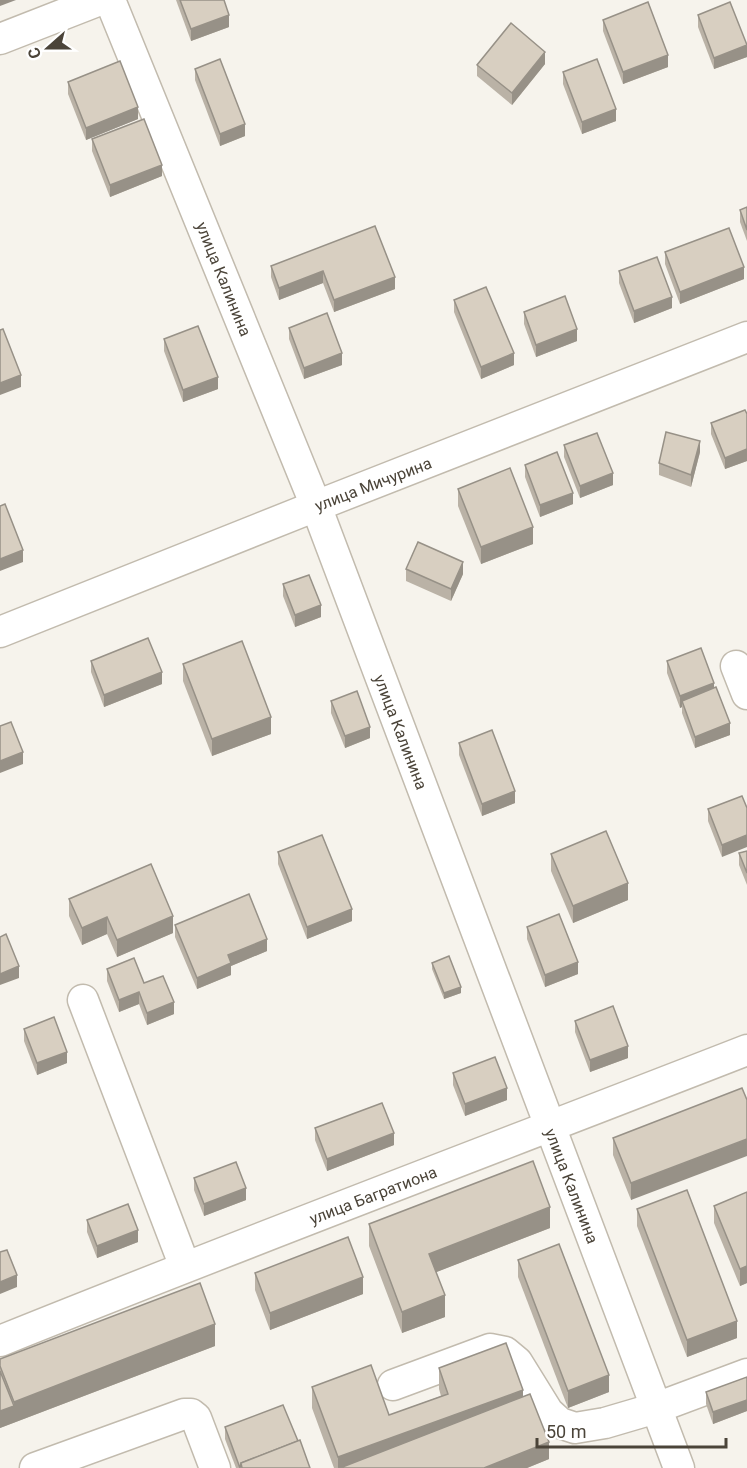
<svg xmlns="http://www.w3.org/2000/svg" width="747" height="1468" viewBox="0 0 747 1468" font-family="Roboto,sans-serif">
<rect width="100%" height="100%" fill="#f6f3ec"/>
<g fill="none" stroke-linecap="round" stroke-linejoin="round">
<g stroke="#c2bbae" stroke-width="33">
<g id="minor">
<path d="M110 0 316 506 679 1468"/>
<path d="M0 39 100 0"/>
<path d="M0 632 316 506 747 337"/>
<path d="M736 666 747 694"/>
<path d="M83 1000 185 1267"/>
<path d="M0 1341C248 1241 498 1147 747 1050"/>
<path d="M393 1385 490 1349 505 1352 517 1362 548 1412 560 1423 575 1428 605 1423 656 1408 747 1374"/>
<path d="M35 1468 184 1414H191L196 1418 215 1468"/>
</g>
</g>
<use href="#minor" stroke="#fff" stroke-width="30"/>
</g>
<g fill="#bab2a6">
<path d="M176 0H224L229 27 191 41Z"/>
<path d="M698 15 747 57 714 69 698 27Z"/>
<path d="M603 20 668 67 623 84 603 31Z"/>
<path d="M545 64 512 105 477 76V65Z"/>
<path d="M195 69 245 136 220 146 195 80Z"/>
<path d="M563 72 616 121 582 134 563 84Z"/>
<path d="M68 82 138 119 86 140 68 94Z"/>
<path d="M92 139 162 176 110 197 92 151Z"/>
<path d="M747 207V241L740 222V210Z"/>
<path d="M665 252 744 279 680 304 665 264Z"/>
<path d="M271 266 395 277V289L334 312 323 283 279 300 271 277Z"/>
<path d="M619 271 672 308 634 323 619 283Z"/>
<path d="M454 300 514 365 481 379 454 312Z"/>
<path d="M524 312 577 341 536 357 524 324Z"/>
<path d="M289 328 342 365 304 379 289 339Z"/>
<path d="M164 339 218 389 183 402 164 351Z"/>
<path d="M747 414V461L725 469 711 434V423Z"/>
<path d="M564 445 613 485 580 498 564 457Z"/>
<path d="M700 452 691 487 659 475V463Z"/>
<path d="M525 465 573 504 540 517 525 477Z"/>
<path d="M458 489 533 544 481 564 458 506Z"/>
<path d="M406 569 463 574 451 601 406 581Z"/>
<path d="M283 584 321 617 295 627 283 596Z"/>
<path d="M91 661 162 684 104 707 91 672Z"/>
<path d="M667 661 714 688 730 735 695 748 682 713V707L680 708 667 673Z"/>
<path d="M183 664 271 734 212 756 183 681Z"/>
<path d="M331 701 370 738 345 748 331 713Z"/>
<path d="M459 743 515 803 482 816 459 755Z"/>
<path d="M742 796 722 857 708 821V809Z"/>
<path d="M747 851V885L739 865V853Z"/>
<path d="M278 852 352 921 307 939 278 864Z"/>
<path d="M551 854 628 900 573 923 551 871Z"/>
<path d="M69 899 173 933 117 957 107 934 82 945 69 916Z"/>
<path d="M175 925 267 951 231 966V975L197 989 175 937Z"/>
<path d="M527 927 578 974 545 987 527 939Z"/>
<path d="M432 963 461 993 444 999 432 969Z"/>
<path d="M107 969 174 1014 147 1025 139 1004 119 1012 107 981Z"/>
<path d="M575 1021 628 1058 590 1072 575 1032Z"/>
<path d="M24 1029 67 1063 37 1075 24 1041Z"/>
<path d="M453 1073 507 1100 465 1116 453 1085Z"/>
<path d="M747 1100 631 1200 613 1155V1138Z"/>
<path d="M315 1128 394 1145 327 1171 315 1140Z"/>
<path d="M194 1178 246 1200 204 1216 194 1190Z"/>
<path d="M747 1192V1283L740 1286 714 1223V1206Z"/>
<path d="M637 1209 737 1338 687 1357 637 1226Z"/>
<path d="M87 1220 138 1242 97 1258 87 1232Z"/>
<path d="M369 1224 550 1228 436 1272 445 1317 402 1333 369 1246Z"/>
<path d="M518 1260 609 1392 568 1408 518 1277Z"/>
<path d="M255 1273 363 1294 270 1330 255 1290Z"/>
<path d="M215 1346 0 1428V1359Z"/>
<path d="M439 1368 523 1397 549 1459 527 1468H334L312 1408V1387L389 1415 441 1396 439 1389Z"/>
<path d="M747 1377V1411L713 1424 706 1404V1392Z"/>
<path d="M225 1427 298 1441 310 1468H236L225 1439Z"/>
</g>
<g fill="#979187">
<path d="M0 0H16L0 6Z"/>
<path d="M229 15V27L191 41V29Z"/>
<path d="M747 45V57L714 69V58Z"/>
<path d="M545 52V64L512 105V93Z"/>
<path d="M668 55V67L623 84V72Z"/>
<path d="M138 107V119L86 140V128Z"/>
<path d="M616 109V121L582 134V122Z"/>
<path d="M245 124V136L220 146V134Z"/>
<path d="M162 165V176L110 197V185Z"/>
<path d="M744 267V279L680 304V292Z"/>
<path d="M323 271V283L279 300V288Z"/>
<path d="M395 277V289L334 312V300Z"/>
<path d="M672 297V308L634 323V311Z"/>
<path d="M577 329V341L536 357V345Z"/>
<path d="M342 353V365L304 379V368Z"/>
<path d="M514 353V365L481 379V367Z"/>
<path d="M21 375V387L0 395V383Z"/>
<path d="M218 377V389L183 402V390Z"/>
<path d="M700 441V452L691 487V475Z"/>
<path d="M747 449V461L725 469V458Z"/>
<path d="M613 473V485L580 498V486Z"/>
<path d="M573 493V504L540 517V505Z"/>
<path d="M533 527V544L481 564V547Z"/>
<path d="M23 550V562L0 571V559Z"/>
<path d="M463 562V574L451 601V589Z"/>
<path d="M321 605V617L295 627V615Z"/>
<path d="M162 672V684L104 707V695Z"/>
<path d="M714 683V695L682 701V707L680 708V696Z"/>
<path d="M271 717V734L212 756V739Z"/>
<path d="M730 723V735L695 748V737Z"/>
<path d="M370 727V738L345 748V736Z"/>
<path d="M23 752V764L0 773V761Z"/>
<path d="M515 791V803L482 816V804Z"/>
<path d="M747 835V847L722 857V845Z"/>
<path d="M628 883V900L573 923V906Z"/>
<path d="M352 909V921L307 939V927Z"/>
<path d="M173 916V933L117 957V940Z"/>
<path d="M107 917V934L82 945V928Z"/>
<path d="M267 939V951L231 966V975L197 989V978L228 955Z"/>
<path d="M578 962V974L545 987V975Z"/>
<path d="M19 966V978L0 985V974Z"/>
<path d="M461 987V993L444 999V993Z"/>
<path d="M139 992V1004L119 1012V1000Z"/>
<path d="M174 1002V1014L147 1025V1013Z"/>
<path d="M628 1046V1058L590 1072V1060Z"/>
<path d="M67 1052V1063L37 1075V1063Z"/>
<path d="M507 1088V1100L465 1116V1104Z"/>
<path d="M394 1133V1145L327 1171V1159Z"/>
<path d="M747 1139V1156L631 1200V1183Z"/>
<path d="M246 1188V1200L204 1216V1204Z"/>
<path d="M550 1207V1228L429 1275V1254Z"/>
<path d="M138 1230V1242L97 1258V1246Z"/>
<path d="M747 1266V1283L740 1286V1269Z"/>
<path d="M17 1275V1287L0 1294V1282Z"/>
<path d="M363 1277V1294L270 1330V1313Z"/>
<path d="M445 1295V1317L402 1333V1312Z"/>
<path d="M737 1321V1338L687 1357V1340Z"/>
<path d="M215 1324V1346L0 1428V1411L14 1406V1402Z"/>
<path d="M609 1375V1392L568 1408V1391Z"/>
<path d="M523 1390V1411L366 1468H338V1457Z"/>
<path d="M747 1400V1411L713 1424V1412Z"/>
<path d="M549 1442V1459L527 1468H484Z"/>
</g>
<g fill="#d8cfc1" stroke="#979187" stroke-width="1.5">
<path d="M180 0H224L229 15 191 29Z"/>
<path d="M648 2 668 55 623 72 603 20Z"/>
<path d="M730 2 747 45 714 58 698 15Z"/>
<path d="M511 23 545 52 512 93 477 65Z"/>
<path d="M220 59 245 124 220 134 195 69Z"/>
<path d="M597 59 616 109 582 122 563 72Z"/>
<path d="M120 61 138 107 86 128 68 82Z"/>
<path d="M144 119 162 165 110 185 92 139Z"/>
<path d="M747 207V230L740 210Z"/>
<path d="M375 226 395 277 334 300 323 271 279 288 271 266Z"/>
<path d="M729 228 744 267 680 292 665 252Z"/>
<path d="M657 257 672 297 634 311 619 271Z"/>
<path d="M486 287 514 353 481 367 454 300Z"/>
<path d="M565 296 577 329 536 345 524 312Z"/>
<path d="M327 313 342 353 304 368 289 328Z"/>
<path d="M198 326 218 377 183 390 164 339Z"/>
<path d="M3 329 21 375 0 383V330Z"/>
<path d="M745 410 747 414V449L725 458 711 423Z"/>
<path d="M666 432 700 441 691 475 659 463Z"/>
<path d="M597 433 613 473 580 486 564 445Z"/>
<path d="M557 452 573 493 540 505 525 465Z"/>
<path d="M510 468 533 527 481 547 458 489Z"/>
<path d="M5 504 23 550 0 559V506Z"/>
<path d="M418 542 463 562 451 589 406 569Z"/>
<path d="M309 575 321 605 295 615 283 584Z"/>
<path d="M148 638 162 672 104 695 91 661Z"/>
<path d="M242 641 271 717 212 739 183 664Z"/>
<path d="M701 648 714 683 680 696 667 661Z"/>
<path d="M716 687 730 723 695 737 682 701Z"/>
<path d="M357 691 370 727 345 736 331 701Z"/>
<path d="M11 722 23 752 0 761V726Z"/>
<path d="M492 730 515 791 482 804 459 743Z"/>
<path d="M742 796 747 808V835L722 845 708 809Z"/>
<path d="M606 831 628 883 573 906 551 854Z"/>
<path d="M322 835 352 909 307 927 278 852Z"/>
<path d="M747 851V873L739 853Z"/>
<path d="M151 864 173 916 117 940 107 917 82 928 69 899Z"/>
<path d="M249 894 267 939 228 955 231 963 197 978 175 925Z"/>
<path d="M559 914 578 962 545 975 527 927Z"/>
<path d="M6 934 19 966 0 974V937Z"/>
<path d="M449 956 461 987 444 993 432 963Z"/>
<path d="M134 958 144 983 163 976 174 1002 147 1013 139 992 119 1000 107 969Z"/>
<path d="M613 1006 628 1046 590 1060 575 1021Z"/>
<path d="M54 1017 67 1052 37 1063 24 1029Z"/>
<path d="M495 1057 507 1088 465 1104 453 1073Z"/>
<path d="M742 1088 747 1100V1139L631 1183 613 1138Z"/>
<path d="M382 1103 394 1133 327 1159 315 1128Z"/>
<path d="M533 1161 550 1207 429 1254 445 1295 402 1312 369 1224Z"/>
<path d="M236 1162 246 1188 204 1204 194 1178Z"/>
<path d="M687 1190 737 1321 687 1340 637 1209Z"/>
<path d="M747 1192V1266L740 1269 714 1206Z"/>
<path d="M128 1204 138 1230 97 1246 87 1220Z"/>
<path d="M348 1237 363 1277 270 1313 255 1273Z"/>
<path d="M559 1244 609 1375 568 1391 518 1260Z"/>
<path d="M7 1250 17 1275 0 1282V1252Z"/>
<path d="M200 1283 215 1324 14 1402 0 1366V1359Z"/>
<path d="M506 1343 523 1390 338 1457 312 1387 371 1365 389 1415 448 1394 439 1368Z"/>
<path d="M0 1371 14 1406 0 1411Z"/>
<path d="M747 1377V1400L713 1412 706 1392Z"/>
<path d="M530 1394 549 1442 484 1468H340Z"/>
<path d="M283 1405 298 1441 241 1463 240 1468 225 1427Z"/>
<path d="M300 1440 310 1468H242L241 1463Z"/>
</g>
<g text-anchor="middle" stroke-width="4.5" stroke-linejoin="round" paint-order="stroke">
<g font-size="16" fill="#4b4439" stroke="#fff">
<text transform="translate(224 279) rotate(68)" y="6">улица Калинина</text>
<text transform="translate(373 484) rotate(-21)" y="6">улица Мичурина</text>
<text transform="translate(401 732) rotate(69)" y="6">улица Калинина</text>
<text transform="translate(572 1186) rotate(69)" y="6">улица Калинина</text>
<text transform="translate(373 1195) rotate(-21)" y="6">улица Багратиона</text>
</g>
</g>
<g transform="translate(48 48) rotate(249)" stroke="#ffffff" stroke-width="4.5" paint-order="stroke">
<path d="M0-4.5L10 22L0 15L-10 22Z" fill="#4b4439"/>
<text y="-9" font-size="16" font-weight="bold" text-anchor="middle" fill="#4b4439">С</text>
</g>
<path d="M537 1438v9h189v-9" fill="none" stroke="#4b4439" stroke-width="3"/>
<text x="546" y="1438" font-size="18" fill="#4b4439" stroke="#ffffff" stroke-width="4.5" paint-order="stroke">50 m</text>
</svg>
